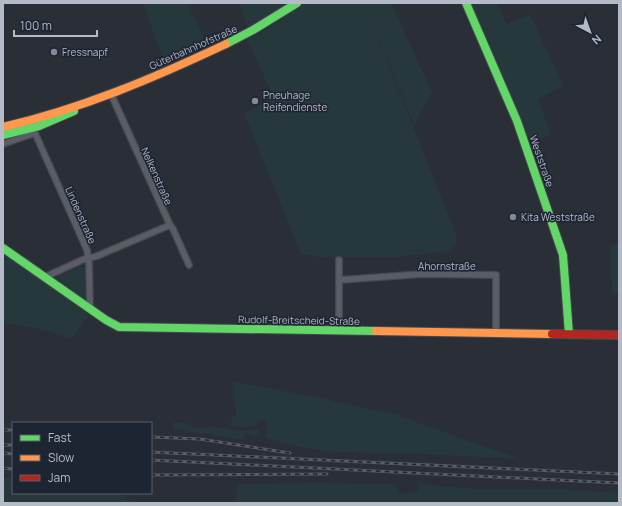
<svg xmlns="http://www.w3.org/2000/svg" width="622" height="506" viewBox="0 0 622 506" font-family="Manrope,sans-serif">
<rect width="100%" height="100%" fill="#2a2e37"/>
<g fill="#27383d">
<path d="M143 3H188L207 46 165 63Z"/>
<path d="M239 3H285L286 5 248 28Z"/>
<path d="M303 3H364L456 234V243L449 251 398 257H319L301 254 244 113 274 98 247 39 261 33Z"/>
<path d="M364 3H391L432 92 414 125Z"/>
<path d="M463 3H497L507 24 530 14 564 86 538 99 551 135 525 144Z"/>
<path d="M619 244V293H612L610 245Z"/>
<path d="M3 253 90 314 72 338 37 328 3 323Z"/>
<path d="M81 266 85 269 86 296 85 299 55 277Z"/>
<path d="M233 382 311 396 396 415 520 459 423 454 336 452 305 448 265 438 268 425 265 419 258 421 257 425 243 427 230 426 232 418 237 414 232 395Z"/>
<path d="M176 422C182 422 189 422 192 427L199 428 201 427 208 428 210 426 237 431 259 429 260 434 256 436 251 434 245 433 244 440 173 429V423Z"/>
<path d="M3 478H13V493H118V495H124L127 500 150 503H3Z"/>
<path d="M319 483 383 484 397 485 399 494 417 493 419 484 475 489H556L619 493V503H235L238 484Z"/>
</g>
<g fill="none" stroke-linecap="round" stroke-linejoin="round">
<g stroke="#464950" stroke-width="8">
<g id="street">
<path d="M111 94 170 225 173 229 189 265"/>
<path d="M3 144 35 133 87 250 89 263 90 308"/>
<path d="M45 277 82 260 97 256 170 225"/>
<path d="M339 280 423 274 496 275V333"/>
<path d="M339 331V260"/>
</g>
</g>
<g stroke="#464950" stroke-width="10">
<g id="fast">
<path d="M466 3 517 121 563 255 569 334"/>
<path d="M226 44 253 30 297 3"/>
<path d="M3 135 39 126 74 111"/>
<path d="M3 248 106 320 119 327 376 331"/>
</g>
</g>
<g stroke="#464950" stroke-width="10">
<g id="slow">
<path d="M3 127C81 109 154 78 226 44"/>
<path d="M376 331 552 334"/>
</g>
</g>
<g stroke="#464950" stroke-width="10">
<path id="jam" d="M552 334 619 335"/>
</g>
<use href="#street" stroke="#5a5d65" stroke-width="5.5"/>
<use href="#fast" stroke="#63d668" stroke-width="8"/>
<use href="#slow" stroke="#ff974d" stroke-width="8"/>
<use href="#jam" stroke="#b3261e" stroke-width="8"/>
<g stroke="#585c63" stroke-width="3">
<g id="rail">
<path d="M3 430H13"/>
<path d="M151 437 200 439 290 453"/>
<path d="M3 445H13"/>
<path d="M151 452 619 474"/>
<path d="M3 453 13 454"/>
<path d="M151 460 619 483"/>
<path d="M3 468 13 469"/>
<path d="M151 475 327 474"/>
</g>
</g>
<use href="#rail" stroke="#1d2432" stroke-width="1.5" stroke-dasharray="4.5" stroke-linecap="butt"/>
</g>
<g fill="#848995" stroke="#1d2432" stroke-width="1.5">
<circle cx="54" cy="52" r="4"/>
<circle cx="255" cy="101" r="4"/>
<circle cx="513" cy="217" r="4"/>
</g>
<g text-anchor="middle" stroke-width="3" stroke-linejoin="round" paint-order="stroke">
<g font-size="10" fill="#b4bac8" stroke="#1d2432">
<text transform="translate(193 47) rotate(-24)" y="4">Güterbahnhofstraße</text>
<text transform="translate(542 161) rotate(71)" y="4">Weststraße</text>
<text transform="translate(157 176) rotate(66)" y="4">Nelkenstraße</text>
<text transform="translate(81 215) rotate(66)" y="4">Lindenstraße</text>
<text x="447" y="270">Ahornstraße</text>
<text transform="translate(299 320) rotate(1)" y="4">Rudolf-Breitscheid-Straße</text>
</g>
<g font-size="10" fill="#b4bac8" stroke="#1d2432" text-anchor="start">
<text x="62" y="56">Fressnapf</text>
<text x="263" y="99">Pneuhage<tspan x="263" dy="12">Reifendienste</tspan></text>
<text x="521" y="221">Kita Weststraße</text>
</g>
</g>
<rect width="622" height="506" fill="none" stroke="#b4bac8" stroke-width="8"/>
<rect x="12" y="422" width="140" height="72" fill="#1d2432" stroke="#59606e"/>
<rect x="20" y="435" width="20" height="6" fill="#63d668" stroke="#59606e"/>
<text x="48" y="442" font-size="12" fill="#b4bac8">Fast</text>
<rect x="20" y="455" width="20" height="6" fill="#ff974d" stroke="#59606e"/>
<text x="48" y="462" font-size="12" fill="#b4bac8">Slow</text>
<rect x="20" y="475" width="20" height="6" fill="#b3261e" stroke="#59606e"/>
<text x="48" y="482" font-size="12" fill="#b4bac8">Jam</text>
<g transform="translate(590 32) rotate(139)" stroke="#1d2432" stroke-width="3" paint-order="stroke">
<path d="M0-3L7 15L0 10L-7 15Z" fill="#b4bac8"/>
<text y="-6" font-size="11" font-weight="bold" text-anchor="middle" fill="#b4bac8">N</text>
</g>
<path d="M14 30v6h83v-6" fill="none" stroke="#b4bac8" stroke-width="2"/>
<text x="20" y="30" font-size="12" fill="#b4bac8" stroke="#1d2432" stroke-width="3" paint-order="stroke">100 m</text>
</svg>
